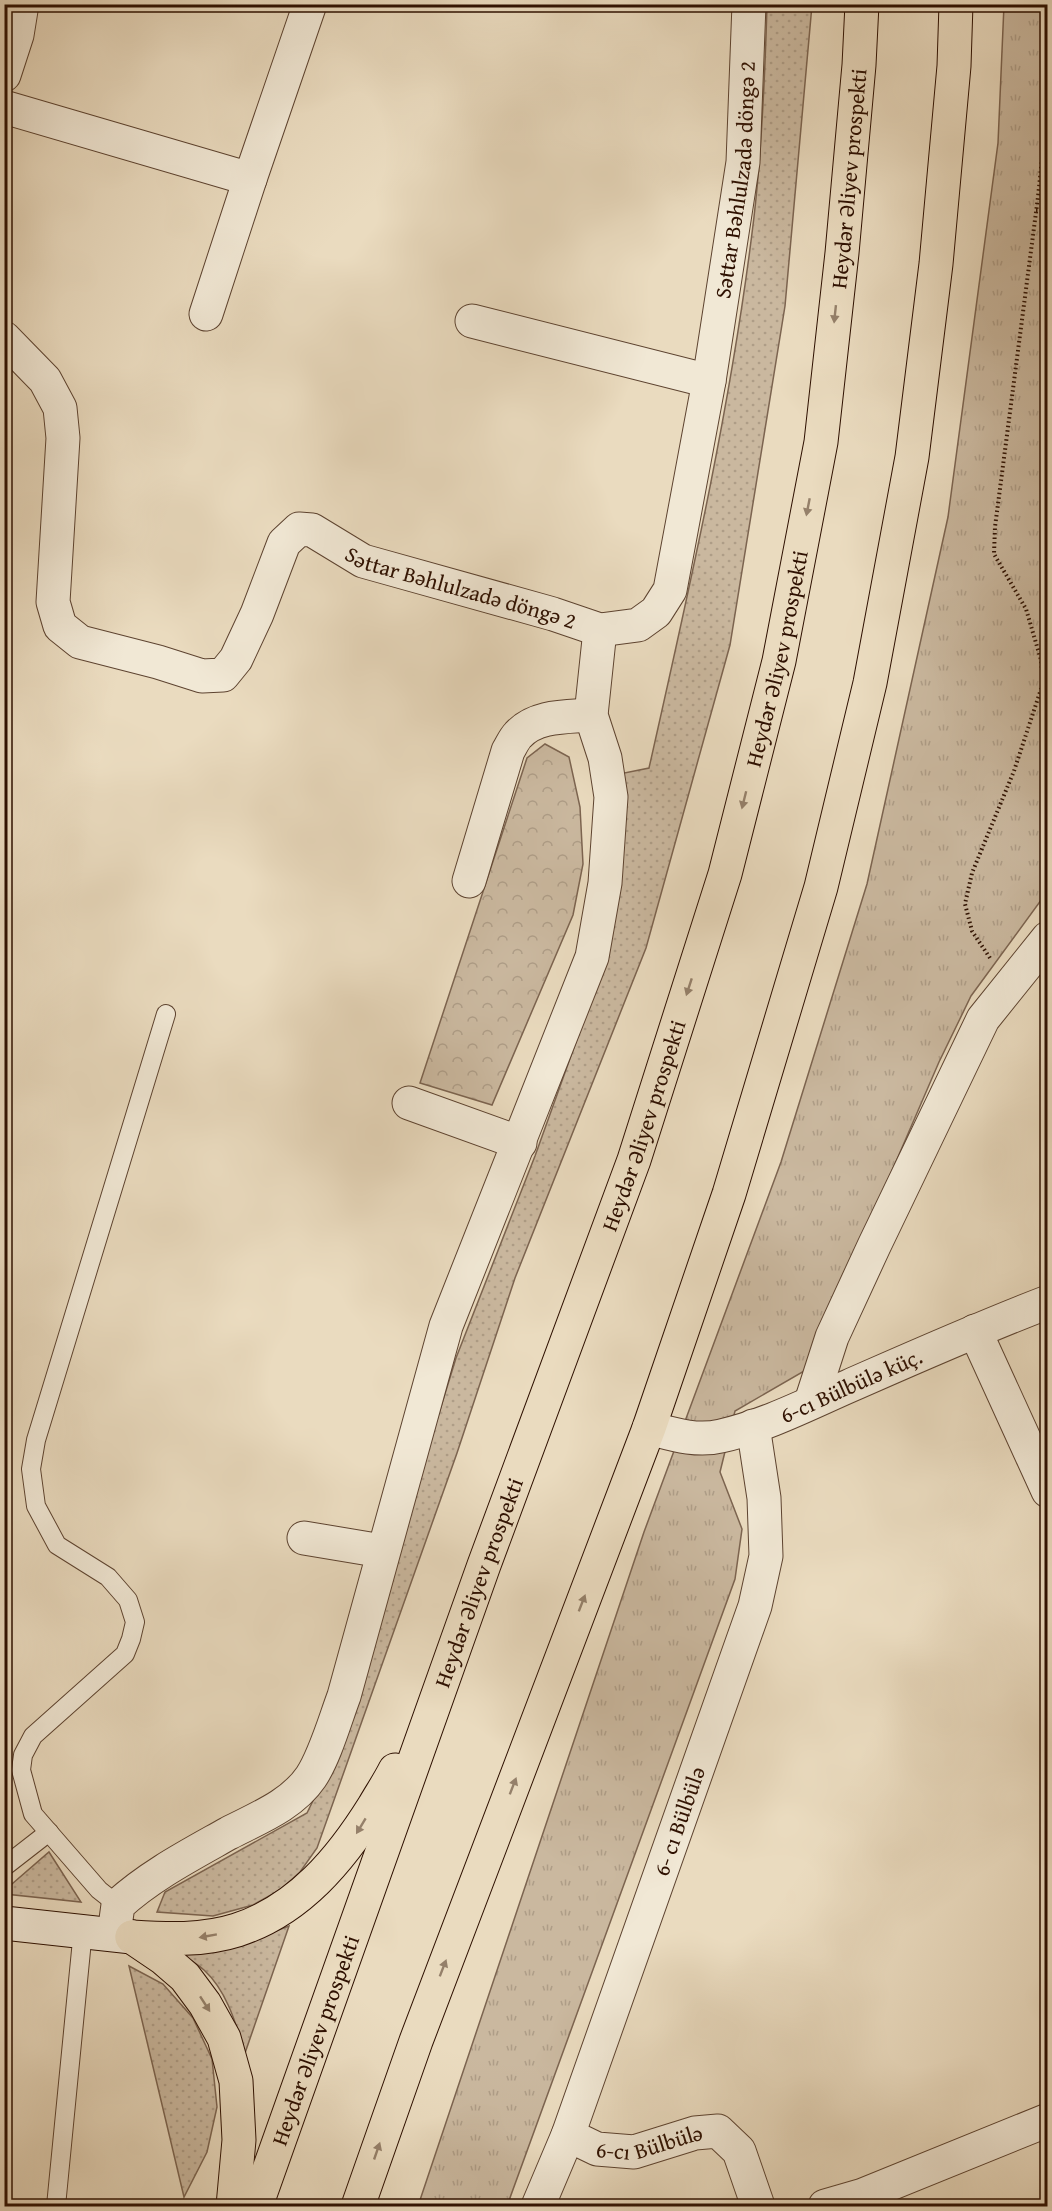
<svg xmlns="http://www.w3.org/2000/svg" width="1052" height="2211" viewBox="0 0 1052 2211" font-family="'Gentium Book Plus',serif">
<defs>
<pattern id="grass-dots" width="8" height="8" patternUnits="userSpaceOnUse" patternTransform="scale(1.5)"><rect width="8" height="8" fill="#cab89f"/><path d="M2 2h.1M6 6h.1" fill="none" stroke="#ae9d87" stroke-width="1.8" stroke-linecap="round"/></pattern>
<pattern id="forest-crowns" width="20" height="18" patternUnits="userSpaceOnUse" patternTransform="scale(1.5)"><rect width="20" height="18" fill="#cab89f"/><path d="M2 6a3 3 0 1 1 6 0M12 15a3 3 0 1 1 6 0" fill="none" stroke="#ae9d87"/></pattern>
<pattern id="park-tufts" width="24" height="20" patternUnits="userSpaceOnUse" patternTransform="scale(1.5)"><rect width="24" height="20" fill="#cab89f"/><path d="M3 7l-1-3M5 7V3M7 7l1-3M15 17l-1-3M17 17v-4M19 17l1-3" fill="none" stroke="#ae9d87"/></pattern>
</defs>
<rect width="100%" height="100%" fill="#eadbbf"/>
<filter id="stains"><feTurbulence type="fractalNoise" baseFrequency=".00333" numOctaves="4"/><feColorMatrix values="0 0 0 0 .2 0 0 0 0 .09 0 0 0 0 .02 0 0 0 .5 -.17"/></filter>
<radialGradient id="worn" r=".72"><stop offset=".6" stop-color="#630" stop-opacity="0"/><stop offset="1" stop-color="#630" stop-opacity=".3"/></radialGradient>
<g fill="url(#grass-dots)" stroke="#7c6450" stroke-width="1.5">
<path d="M767 5H812L785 306 730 645 646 948 515 1278 457 1453 317 1848 300 1872 280 1890 253 1905 213 1916 157 1912 165 1892 307 1813 324 1778 377 1615 456 1358 535 1156 604 964 619 774 649 768C690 586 732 402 754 217 762 147 765 75 767 5Z"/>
<path d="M49 1852 81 1902 5 1894V1890Z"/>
<path d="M289 1926 245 2053C236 2024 227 1991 204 1970 195 1962 183 1956 173 1950L231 1948Z"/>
<path d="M129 1966 163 1984 193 2018 212 2059 217 2107 207 2152 184 2197Z"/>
</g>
<path fill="url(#forest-crowns)" stroke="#7c6450" stroke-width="1.5" d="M545 744 569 757 580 807 583 864 573 915 492 1105 420 1083 527 758Z"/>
<path fill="url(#park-tufts)" stroke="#7c6450" stroke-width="1.5" d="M1004 5H1047V892L971 996 939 1062 806 1370 735 1411 720 1472 742 1529 735 1579 507 2206H418L644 1532 781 1162 867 884 948 517 998 143Z"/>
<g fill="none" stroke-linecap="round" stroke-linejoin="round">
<g stroke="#5d4330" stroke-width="20">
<g id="lane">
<path d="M4 1867 49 1832"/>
<path d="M118 1905 99 1890 33 1814 21 1770 23 1755 33 1736 125 1654 131 1639 135 1622 128 1600 108 1577 57 1545 36 1506 31 1469 36 1440 166 1014"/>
<path d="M56 2206 83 1930"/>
</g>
</g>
<g stroke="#5d4330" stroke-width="35">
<g id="street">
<path d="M4 75 17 35 22 4"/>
<path d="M4 107 250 179 310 4"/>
<path d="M206 314 250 179"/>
<path d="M472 321 709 381"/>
<path id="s1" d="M4 338 45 380 60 408 63 438 53 602 60 626 80 642 158 662 202 676 223 675 236 659 257 614 284 543 299 529 312 530 363 561 553 614 600 630 638 625 656 612 670 590 709 381 743 162 749 4"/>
<path d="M469 881 508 751C511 746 514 739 518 735 536 715 567 717 591 715"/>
<path d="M409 1103 520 1143"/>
<path d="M975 1331 1048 1491"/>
<path d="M811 1402 832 1337 874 1246 983 1019 1048 938"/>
<path id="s2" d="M649 1428C672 1434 696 1442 721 1436 765 1426 808 1404 849 1386 915 1357 980 1328 1048 1302"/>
<path d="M304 1538 382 1551"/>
<path d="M114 1934 118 1905C151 1875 190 1855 229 1833 258 1818 292 1805 311 1777 325 1756 335 1720 344 1696L446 1326 592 957 605 883 611 797 605 758 591 715 600 630"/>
<path id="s3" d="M568 2135 597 2149 634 2152 695 2133 718 2131 739 2151 758 2206"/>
<path id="s4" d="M538 2206 568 2135 755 1606 766 1556 764 1498 753 1426"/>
<path d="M825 2206 863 2195 1048 2120"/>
</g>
</g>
<g stroke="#2e1001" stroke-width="35">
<path id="secondary" d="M4 1923 132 1937"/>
</g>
<g stroke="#2e1001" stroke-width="35">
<g id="highway">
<path d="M132 1937C166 1939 203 1941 237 1930 299 1910 341 1859 374 1806 381 1794 389 1782 395 1770"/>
<path d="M132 1937 163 1958 185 1977 205 2004 224 2038 236 2081 239 2140 233 2206"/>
<path id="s5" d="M256 2206 484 1565 634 1160 725 874 779 661 821 442 842 253 859 65 862 4"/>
<path d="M358 2206 416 2041 649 1428 729 1194 821 887 870 683 912 457 936 264 954 66 956 4"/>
</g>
</g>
<g stroke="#2e1001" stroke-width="4" stroke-dasharray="1.5 3" stroke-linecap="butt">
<path d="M1036 210H1048"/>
<path d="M990 958 972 931 965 904 972 873 1014 771 1043 683 1041 660 1026 609 994 554 995 527 1038 197 1048 101"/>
</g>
<use href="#lane" stroke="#f1e8d5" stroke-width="18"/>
<use href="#street" stroke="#f1e8d5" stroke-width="33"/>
<use href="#secondary" stroke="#f1e8d5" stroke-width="33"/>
<use href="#highway" stroke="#eadbbf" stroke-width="33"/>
</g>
<defs><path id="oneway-solid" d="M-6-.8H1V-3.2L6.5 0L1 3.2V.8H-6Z" transform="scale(1.5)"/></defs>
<g fill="#95806a">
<use href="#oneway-solid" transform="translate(835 314) rotate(96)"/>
<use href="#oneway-solid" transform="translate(808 507) rotate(101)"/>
<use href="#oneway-solid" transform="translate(744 800) rotate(104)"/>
<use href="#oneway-solid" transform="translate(689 987) rotate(108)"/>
<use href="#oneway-solid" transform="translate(582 1603) rotate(-69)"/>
<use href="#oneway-solid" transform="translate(513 1786) rotate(-69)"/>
<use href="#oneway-solid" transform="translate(361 1826) rotate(121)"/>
<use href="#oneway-solid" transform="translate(208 1936) rotate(170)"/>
<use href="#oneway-solid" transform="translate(443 1968) rotate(-69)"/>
<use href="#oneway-solid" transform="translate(205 2004) rotate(57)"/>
<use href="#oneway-solid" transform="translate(377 2151) rotate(-71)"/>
</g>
<g text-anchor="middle" stroke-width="4.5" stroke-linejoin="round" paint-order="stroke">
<g font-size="22" fill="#2e1001" stroke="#f1e8d5">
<text dy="8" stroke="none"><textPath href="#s5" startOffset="2120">Heydər Əliyev prospekti</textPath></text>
<text dy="8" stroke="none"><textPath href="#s1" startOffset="1472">Səttar Bəhlulzadə döngə 2</textPath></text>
<text dy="8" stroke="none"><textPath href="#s1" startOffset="824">Səttar Bəhlulzadə döngə 2</textPath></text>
<text dy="8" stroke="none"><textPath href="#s5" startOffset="1634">Heydər Əliyev prospekti</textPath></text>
<text dy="8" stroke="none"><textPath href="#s5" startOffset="1148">Heydər Əliyev prospekti</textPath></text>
<text dy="8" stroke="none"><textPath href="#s2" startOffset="213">6-cı Bülbülə küç.</textPath></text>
<text dy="8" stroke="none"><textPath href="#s5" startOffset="662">Heydər Əliyev prospekti</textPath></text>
<text dy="8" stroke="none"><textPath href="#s4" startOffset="410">6- cı Bülbülə</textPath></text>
<text dy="8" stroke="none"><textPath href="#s5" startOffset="176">Heydər Əliyev prospekti</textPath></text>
<text dy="8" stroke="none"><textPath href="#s3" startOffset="86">6-cı Bülbülə</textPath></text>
</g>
</g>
<rect width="1052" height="2211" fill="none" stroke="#eadbbf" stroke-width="24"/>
<rect x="6" y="6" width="1040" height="2199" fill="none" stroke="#2e1001" stroke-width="3"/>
<rect x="12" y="12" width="1028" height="2187" fill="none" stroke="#2e1001" stroke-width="1.5"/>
<rect width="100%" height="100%" filter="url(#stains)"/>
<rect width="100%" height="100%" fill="url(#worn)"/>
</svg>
